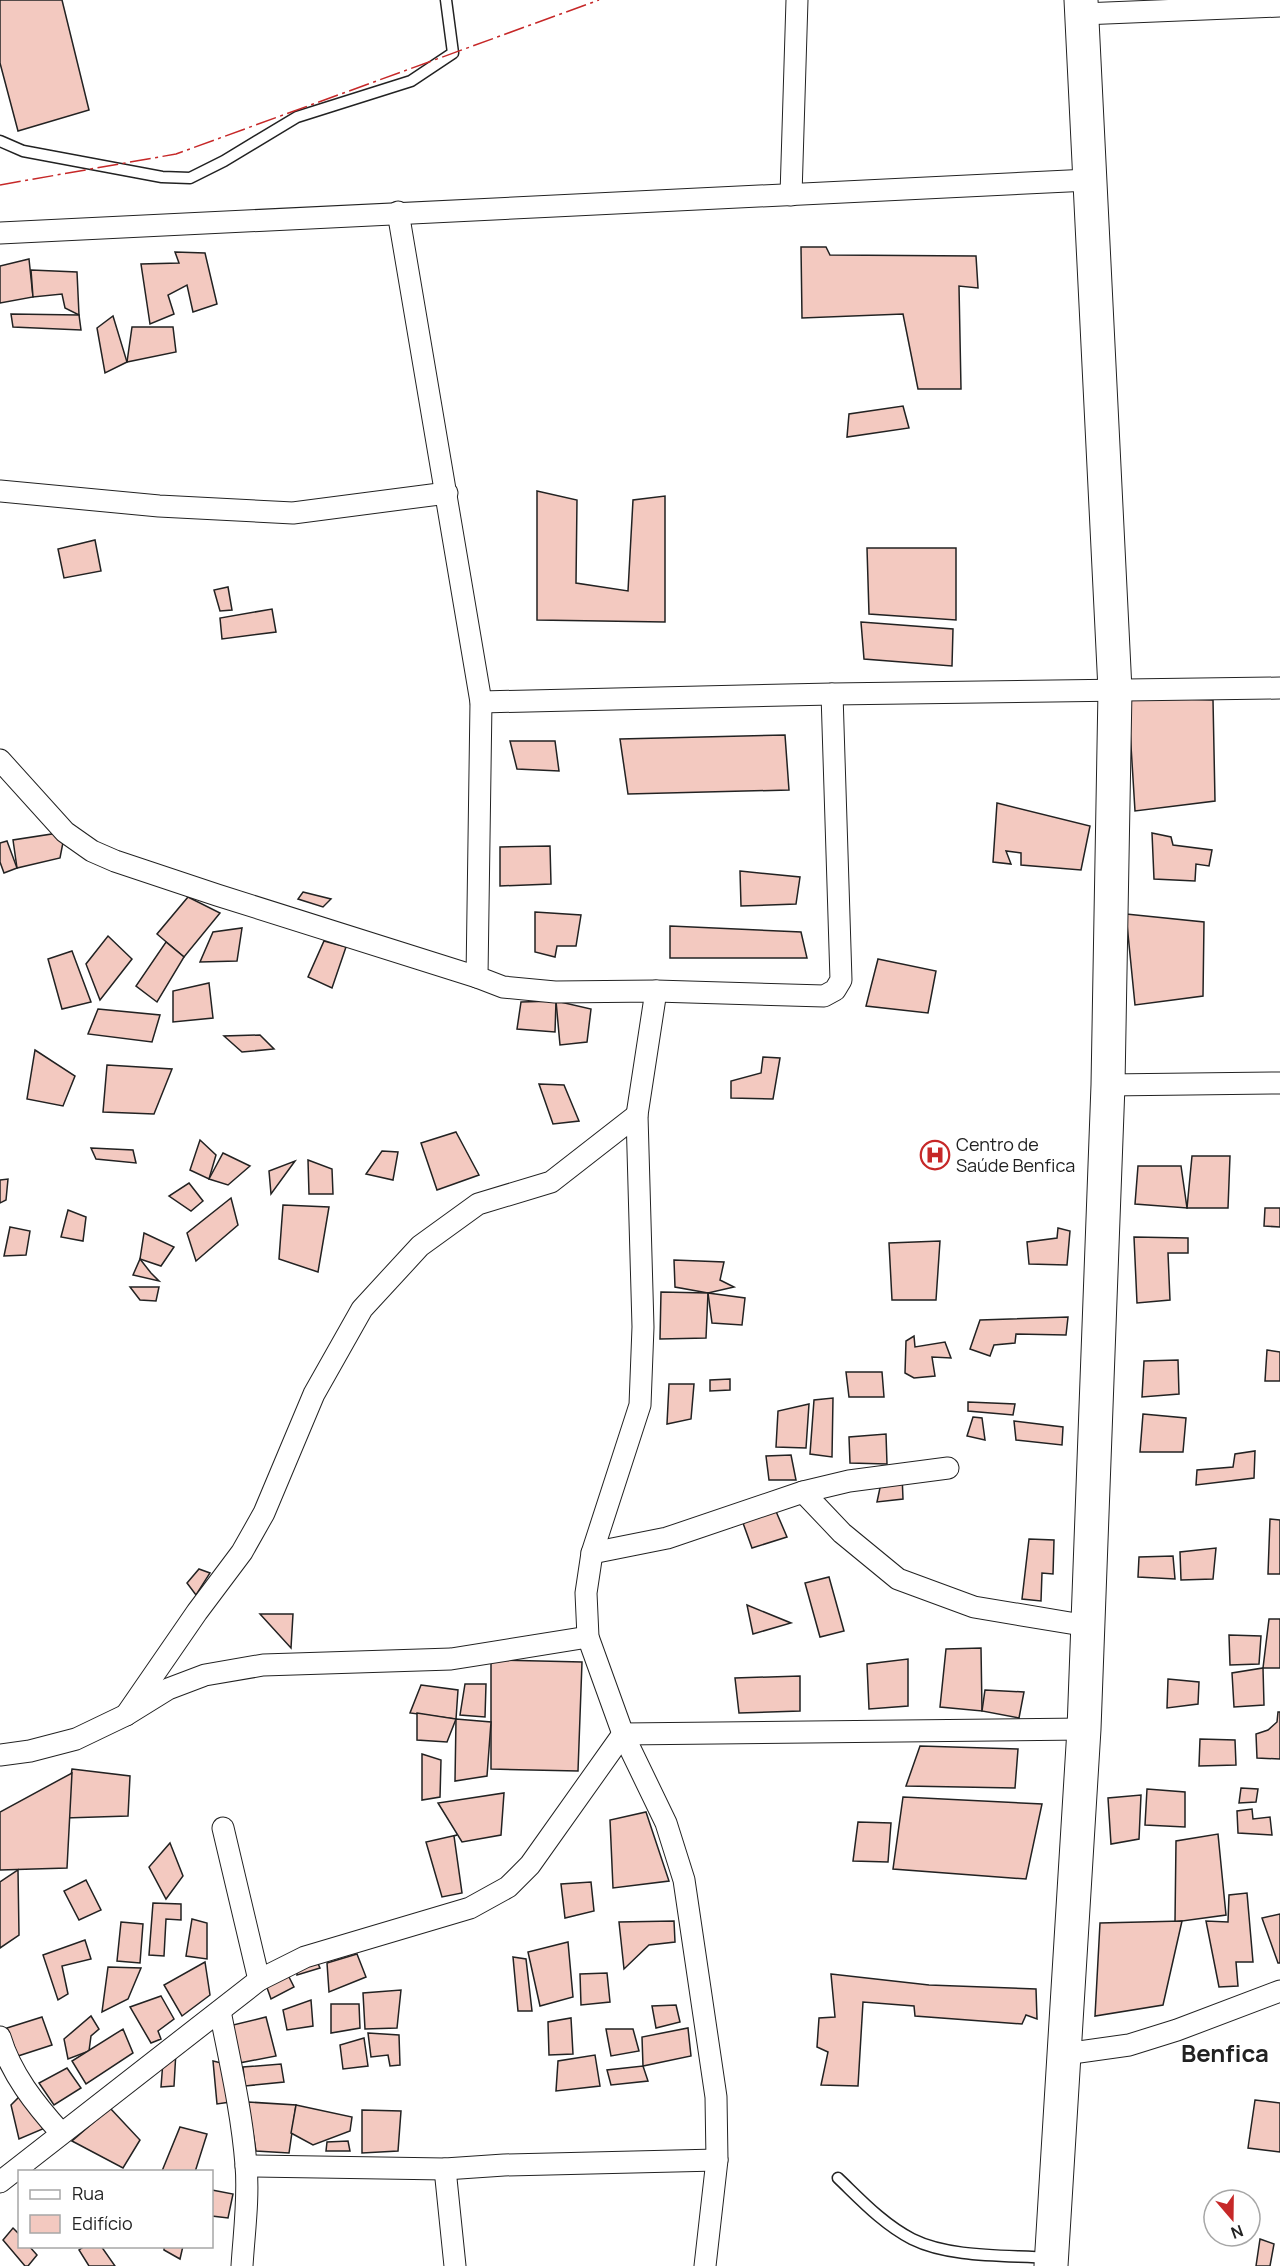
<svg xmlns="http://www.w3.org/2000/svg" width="1280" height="2266" viewBox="0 0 1280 2266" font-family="Manrope,sans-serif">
<rect width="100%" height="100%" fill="#fff"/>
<g fill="#f3c9c0" stroke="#222" stroke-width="1.5">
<path d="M0 0H62L89 110 18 131 0 63Z"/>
<path d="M801 247H826L830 255 976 256 978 288 959 286 961 389H918L903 314 802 318Z"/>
<path d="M175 252 205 253 217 304 193 312 187 285 168 295 174 314 150 324 141 264 179 263Z"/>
<path d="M29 259 33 297 0 303V266Z"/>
<path d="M31 270 77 272 79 315 65 308 62 294 33 297Z"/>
<path d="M11 314 79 315 81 330 13 327Z"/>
<path d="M113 316 127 362 105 373 97 328Z"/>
<path d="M132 327H173L176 352 127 362Z"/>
<path d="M903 406 909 428 847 437 849 414Z"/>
<path d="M537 491 577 500 576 583 628 591 633 500 665 496V622L537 620Z"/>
<path d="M95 540 101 571 64 578 58 549Z"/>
<path d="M867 548H956V620L869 614Z"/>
<path d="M228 587 232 610 220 611 214 590Z"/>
<path d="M272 609 276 632 222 639 220 618Z"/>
<path d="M861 622 953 629 952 666 864 659Z"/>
<path d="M1128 697 1213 700 1215 801 1135 811Z"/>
<path d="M785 735 789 790 628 794 620 739Z"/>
<path d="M510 741H555L559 771 517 769Z"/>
<path d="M997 803 1090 826 1081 870 1021 865V853L1006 851 1011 864 993 862Z"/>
<path d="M65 832 60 858 17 868 13 840Z"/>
<path d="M1152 833 1171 837 1173 845 1212 850 1209 866 1196 864 1195 881 1154 879Z"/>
<path d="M7 841 17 868 4 873 0 862V843Z"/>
<path d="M550 846 551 884 500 886V847Z"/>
<path d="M740 871 800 877 796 904 741 906Z"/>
<path d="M303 892 331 899 323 907 298 899Z"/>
<path d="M188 897 220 913 184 957 157 934Z"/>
<path d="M535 912 581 915 576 946H557L555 957 535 952Z"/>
<path d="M1126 914 1204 922 1203 996 1135 1005Z"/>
<path d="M670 926 801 932 807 958H670Z"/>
<path d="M242 928 237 961 200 962 213 932Z"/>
<path d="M108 936 132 959 100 1000 86 964Z"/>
<path d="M324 941 346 947 332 988 308 977Z"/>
<path d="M166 942 184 957 157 1002 136 986Z"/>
<path d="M72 951 91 1002 62 1009 48 959Z"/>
<path d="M878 959 936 971 928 1013 866 1006Z"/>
<path d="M209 983 213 1018 173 1022V991Z"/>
<path d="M556 1001 555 1032 517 1029 521 1002Z"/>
<path d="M556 1001 591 1009 587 1042 560 1045Z"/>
<path d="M98 1009 160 1015 152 1042 88 1034Z"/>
<path d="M260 1035 274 1049 242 1052 224 1036Z"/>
<path d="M35 1050 75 1076 63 1106 27 1099Z"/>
<path d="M763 1057 780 1058 773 1099 731 1098V1081L761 1073Z"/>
<path d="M107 1065 172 1069 154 1114 103 1112Z"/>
<path d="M539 1084 564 1085 579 1121 553 1124Z"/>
<path d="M456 1132 479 1175 437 1190 421 1143Z"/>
<path d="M200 1140 216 1155 209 1179 190 1170Z"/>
<path d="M91 1148 133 1150 136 1163 96 1159Z"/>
<path d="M382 1151 398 1152 393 1180 366 1174Z"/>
<path d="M223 1153 250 1166 228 1185 209 1179Z"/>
<path d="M1192 1156H1230L1228 1208H1187Z"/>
<path d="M308 1160 332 1169 333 1194H309Z"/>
<path d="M295 1161 271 1194 269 1171Z"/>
<path d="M1138 1166H1181L1187 1208 1135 1204Z"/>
<path d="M8 1179 6 1200 0 1203V1180Z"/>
<path d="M189 1183 203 1201 191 1211 169 1196Z"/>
<path d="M231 1198 238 1225 196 1261 187 1233Z"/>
<path d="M283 1205 329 1207 318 1272 279 1259Z"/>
<path d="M1265 1208H1280V1227L1264 1226Z"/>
<path d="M68 1210 86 1217 83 1241 61 1237Z"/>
<path d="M10 1227 30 1231 26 1255 4 1256Z"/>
<path d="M1058 1228 1070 1231 1067 1265 1029 1264 1027 1242 1057 1238Z"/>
<path d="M144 1233 174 1247 161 1266 140 1259Z"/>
<path d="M1134 1237 1188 1238V1253H1168L1170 1300 1137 1303Z"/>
<path d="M940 1241 936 1300H892L889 1243Z"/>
<path d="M140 1259 151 1273 159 1281 133 1275Z"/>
<path d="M674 1260 724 1262 720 1280 734 1287 708 1293 675 1287Z"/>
<path d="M130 1287H159L156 1301 140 1300Z"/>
<path d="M661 1292 708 1293 706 1338 660 1339Z"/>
<path d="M708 1293 745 1298 742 1325 712 1323Z"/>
<path d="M1068 1317 1066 1335 1016 1334 1015 1343 994 1345 990 1356 970 1349 980 1320Z"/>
<path d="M914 1336 915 1347 945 1342 951 1358 932 1357 935 1376 914 1378 905 1373 906 1341Z"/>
<path d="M1267 1350 1280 1352V1381H1265Z"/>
<path d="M1178 1360 1179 1394 1142 1397 1144 1361Z"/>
<path d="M846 1372H882L884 1397H849Z"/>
<path d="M730 1379V1390L710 1391V1380Z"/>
<path d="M669 1384H694L691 1419 667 1424Z"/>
<path d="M833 1398 832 1457 810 1454 814 1400Z"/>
<path d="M968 1402 1015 1404 1013 1415 968 1411Z"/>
<path d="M809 1404 806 1448 776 1447 778 1411Z"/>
<path d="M1143 1414 1186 1418 1183 1452H1140Z"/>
<path d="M973 1417 982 1418 985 1440 967 1436Z"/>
<path d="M1014 1421 1063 1427 1062 1445 1016 1440Z"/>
<path d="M886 1434 887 1464 850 1463 849 1437Z"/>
<path d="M1255 1451 1254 1478 1196 1485 1197 1470 1233 1467 1235 1454Z"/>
<path d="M791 1455 796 1480H769L766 1456Z"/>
<path d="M902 1474 903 1499 877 1502 881 1483Z"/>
<path d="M775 1509 787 1537 752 1548 743 1523Z"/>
<path d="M1270 1519 1280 1520V1574H1268Z"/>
<path d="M1029 1539 1054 1540 1053 1574 1042 1573 1041 1601 1022 1599Z"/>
<path d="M1216 1548 1213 1579 1181 1580 1180 1552Z"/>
<path d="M1173 1556 1175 1579 1138 1577 1139 1557Z"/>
<path d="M199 1569 210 1573 196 1595 187 1583Z"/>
<path d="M829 1577 844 1631 820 1637 805 1583Z"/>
<path d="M747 1605 791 1623 753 1634Z"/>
<path d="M260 1614H293L291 1648Z"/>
<path d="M1269 1619H1280V1668H1263Z"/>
<path d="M1229 1635 1261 1636 1259 1664 1230 1665Z"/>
<path d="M981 1648 982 1711 940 1707 946 1649Z"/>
<path d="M908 1659V1706L869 1709 867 1664Z"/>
<path d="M491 1660 582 1662 578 1771 491 1769Z"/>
<path d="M1263 1668 1264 1705 1234 1707 1232 1673Z"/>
<path d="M800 1676V1711L739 1713 735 1678Z"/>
<path d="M1168 1679 1199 1682 1198 1704 1167 1708Z"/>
<path d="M465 1684H486L485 1717 460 1715Z"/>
<path d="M421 1685 458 1690 456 1719 410 1713Z"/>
<path d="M985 1690 1024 1692 1019 1718 982 1711Z"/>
<path d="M1278 1712H1280V1759L1257 1758 1256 1734 1268 1730 1277 1722Z"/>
<path d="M417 1713 456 1719 447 1742 417 1740Z"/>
<path d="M456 1719 491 1722 487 1776 455 1781Z"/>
<path d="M1200 1739 1235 1740 1236 1765 1199 1766Z"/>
<path d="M920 1746 1018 1749 1015 1788 906 1786Z"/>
<path d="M422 1754 441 1760 440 1797 422 1800Z"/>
<path d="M72 1769 130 1776 128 1816 65 1818Z"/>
<path d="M72 1773 67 1868 0 1870V1812Z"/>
<path d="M1241 1788 1258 1789 1256 1802 1239 1803Z"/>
<path d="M1147 1789 1185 1792V1827L1145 1825Z"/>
<path d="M504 1793 501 1835 462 1842 438 1803Z"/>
<path d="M1141 1795 1139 1839 1111 1844 1108 1798Z"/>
<path d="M903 1797 1042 1804 1026 1879 893 1869Z"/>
<path d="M1252 1809 1253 1819 1270 1817 1272 1835 1238 1833 1237 1811Z"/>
<path d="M646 1812 669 1881 613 1888 610 1820Z"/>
<path d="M858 1822 891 1823 888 1862 853 1861Z"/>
<path d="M1218 1834 1226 1915 1175 1922 1176 1841Z"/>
<path d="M457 1835 454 1836 462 1893 442 1897 426 1842Z"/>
<path d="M170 1843 183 1876 166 1899 149 1867Z"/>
<path d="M18 1870 19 1935 0 1948V1882Z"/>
<path d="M86 1880 101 1910 79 1920 64 1891Z"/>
<path d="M591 1882 594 1911 565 1918 561 1884Z"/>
<path d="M1247 1893 1253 1962H1236L1238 1986 1219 1987 1206 1921 1228 1922 1229 1895Z"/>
<path d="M153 1903 181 1904V1920L166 1919 164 1956 149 1955Z"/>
<path d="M1280 1914V1963H1278L1262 1918Z"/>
<path d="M192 1919 207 1923V1959L186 1956Z"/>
<path d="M674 1921 675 1942 649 1945 624 1969 619 1922Z"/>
<path d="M1182 1921 1163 2005 1095 2016 1100 1923Z"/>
<path d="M121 1922 143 1924 140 1963 117 1961Z"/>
<path d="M85 1940 91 1959 62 1966 68 1994 58 2000 43 1955Z"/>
<path d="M568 1942 573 1997 540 2006 528 1952Z"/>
<path d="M357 1954 366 1977 329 1992 327 1963Z"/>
<path d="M513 1957 526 1959 532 2011H518Z"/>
<path d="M316 1959 320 1968 297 1975V1968Z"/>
<path d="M205 1962 210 1995 182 2016 164 1985Z"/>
<path d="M108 1967 141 1968 128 1999 102 2012Z"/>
<path d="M286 1971 294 1987 271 1999 265 1982Z"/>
<path d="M607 1973 610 2002 581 2005 580 1974Z"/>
<path d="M831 1974 929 1985 1036 1989 1037 2019 1026 2015 1022 2024 915 2016 914 2006 863 2002 858 2086 821 2085 828 2052 817 2047 819 2018 835 2017Z"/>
<path d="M401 1990 397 2028 365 2029 363 1993Z"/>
<path d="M161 1996 174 2019 158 2031 161 2039 151 2043 130 2007Z"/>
<path d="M311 2000 313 2026 287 2030 283 2010Z"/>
<path d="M331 2004H359L360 2028 331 2033Z"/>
<path d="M676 2005 680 2022 656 2028 652 2006Z"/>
<path d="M91 2016 99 2029 91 2036 89 2051 68 2059 64 2039Z"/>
<path d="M42 2017 52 2045 18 2056 7 2028Z"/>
<path d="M266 2017 276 2056 239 2063 233 2025Z"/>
<path d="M571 2018 573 2054 549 2055 548 2022Z"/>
<path d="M688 2028 691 2056 643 2066 642 2037Z"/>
<path d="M123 2029 133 2053 86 2084 72 2061Z"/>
<path d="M606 2029H633L639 2051 611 2056Z"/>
<path d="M368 2033 399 2035 400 2065 390 2066 388 2055 371 2057Z"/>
<path d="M364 2038 368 2066 343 2069 340 2045Z"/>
<path d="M176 2051 174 2086 161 2087 163 2061Z"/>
<path d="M595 2055 600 2086 556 2091 558 2061Z"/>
<path d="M213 2061 226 2064 230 2102 217 2104Z"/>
<path d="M281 2064 284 2082 245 2086 243 2067Z"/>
<path d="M643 2066 648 2081 611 2085 607 2070Z"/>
<path d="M67 2068 81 2088 54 2105 39 2083Z"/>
<path d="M21 2095 45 2128 19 2139 11 2105Z"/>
<path d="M1255 2100 1280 2103V2152L1248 2148Z"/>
<path d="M248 2102 296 2105 289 2153 256 2151Z"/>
<path d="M296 2105 352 2117 350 2131 313 2145 291 2133Z"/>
<path d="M110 2108 140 2140 123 2168 72 2141Z"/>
<path d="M362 2110 401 2111 398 2151 362 2153Z"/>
<path d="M180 2127 207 2134 195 2172 162 2171Z"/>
<path d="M348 2141 350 2151H326L327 2142Z"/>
<path d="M212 2190 233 2194 228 2218 212 2216Z"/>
<path d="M13 2228 20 2235V2246H29L37 2255 28 2266H25L3 2240Z"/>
<path d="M1260 2239 1274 2244 1270 2266H1256Z"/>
<path d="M85 2246H101L115 2266H89L79 2250Z"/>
<path d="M164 2246H183L180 2259 164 2250Z"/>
</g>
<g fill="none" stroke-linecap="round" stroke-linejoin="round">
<g stroke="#222" stroke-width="13">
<g id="service">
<path d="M0 141 23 151 162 177 190 178 224 161 297 117 411 81 453 53 446 0"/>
<path d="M838 2178C861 2200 883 2224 912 2239 950 2258 1006 2255 1048 2258"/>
</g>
</g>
<g stroke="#222" stroke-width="23">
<g id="minor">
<path d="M1082 14 1280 6"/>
<path d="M791 195 797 0"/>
<path d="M398 212 481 702 477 977 503 987 555 992 656 991 824 996 835 990 841 980 832 694"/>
<path d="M0 233C363 214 726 199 1089 180"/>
<path d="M0 491 159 506 293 513 447 493"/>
<path d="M481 702 832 694 1280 688"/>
<path d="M0 760 65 832 92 851 115 861 217 895 477 977"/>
<path d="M656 991 637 1115 643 1327 640 1405 592 1553 586 1593 588 1637 623 1734 666 1823 684 1880 716 2097 717 2160 705 2266"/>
<path d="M1108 1085 1280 1083"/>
<path d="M803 1492 842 1533 898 1579 974 1607 1088 1626"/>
<path d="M592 1553 667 1538 803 1492 849 1481 948 1468"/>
<path d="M126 1715 197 1612 242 1552 264 1513 314 1394 362 1309 420 1246 478 1204 551 1182 637 1115"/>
<path d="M0 1755 30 1751 76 1739 126 1715 168 1689 205 1675 263 1665 451 1659 588 1637"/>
<path d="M223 1828 259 1980"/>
<path d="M220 2011C230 2062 242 2113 246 2165 249 2198 244 2233 242 2266"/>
<path d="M0 2037C11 2074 35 2104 61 2133"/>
<path d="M1065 2054 1129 2045 1177 2030 1280 1991"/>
<path d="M246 2166 445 2169 504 2165 717 2160"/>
<path d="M445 2169 455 2266"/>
<path d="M0 2182 259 1980 305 1957 470 1908 508 1887 530 1865 623 1734 1084 1729"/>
</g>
</g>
<g stroke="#222" stroke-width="35">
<path id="primary" d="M1051 2266 1084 1729 1108 1085 1115 690 1081 0"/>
</g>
<use href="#service" stroke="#fff" stroke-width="10"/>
<use href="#minor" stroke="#fff" stroke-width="21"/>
<use href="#primary" stroke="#fff" stroke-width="33"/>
<path stroke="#c62828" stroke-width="1.5" stroke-dasharray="21 4.5 3 4.5" stroke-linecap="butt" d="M0 185 176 154 599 0"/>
</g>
<defs>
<g id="hospital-ring" transform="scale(1.5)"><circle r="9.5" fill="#fff" stroke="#c62828" stroke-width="1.5"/><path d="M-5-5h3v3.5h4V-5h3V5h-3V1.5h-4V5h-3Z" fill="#c62828"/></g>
</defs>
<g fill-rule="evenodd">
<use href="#hospital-ring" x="935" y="1155"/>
</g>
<g text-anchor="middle" stroke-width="4.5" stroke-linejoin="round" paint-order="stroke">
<g font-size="18" fill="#222" stroke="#fff" text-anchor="start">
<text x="956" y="1151">Centro de<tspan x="956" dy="21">Saúde Benfica</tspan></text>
</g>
<g font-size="24" font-weight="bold" fill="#222" stroke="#fff">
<text x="1225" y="2062">Benfica</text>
</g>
</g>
<rect x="18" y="2170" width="195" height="78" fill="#ffffff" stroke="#a7a7a7" stroke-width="1.5"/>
<rect x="30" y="2190" width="30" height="9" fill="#ffffff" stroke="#a7a7a7" stroke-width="1.5"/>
<text x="72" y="2200" font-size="18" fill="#222222">Rua</text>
<rect x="30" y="2215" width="30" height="18" fill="#f3c9c0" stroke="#a7a7a7" stroke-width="1.5"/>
<text x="72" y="2230" font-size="18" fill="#222222">Edifício</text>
<g transform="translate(1232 2218) rotate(160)"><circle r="28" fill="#ffffff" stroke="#a7a7a7" stroke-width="1.5"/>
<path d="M0-4.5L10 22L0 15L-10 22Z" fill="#c62828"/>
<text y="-9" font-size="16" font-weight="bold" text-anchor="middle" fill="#222222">N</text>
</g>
</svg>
